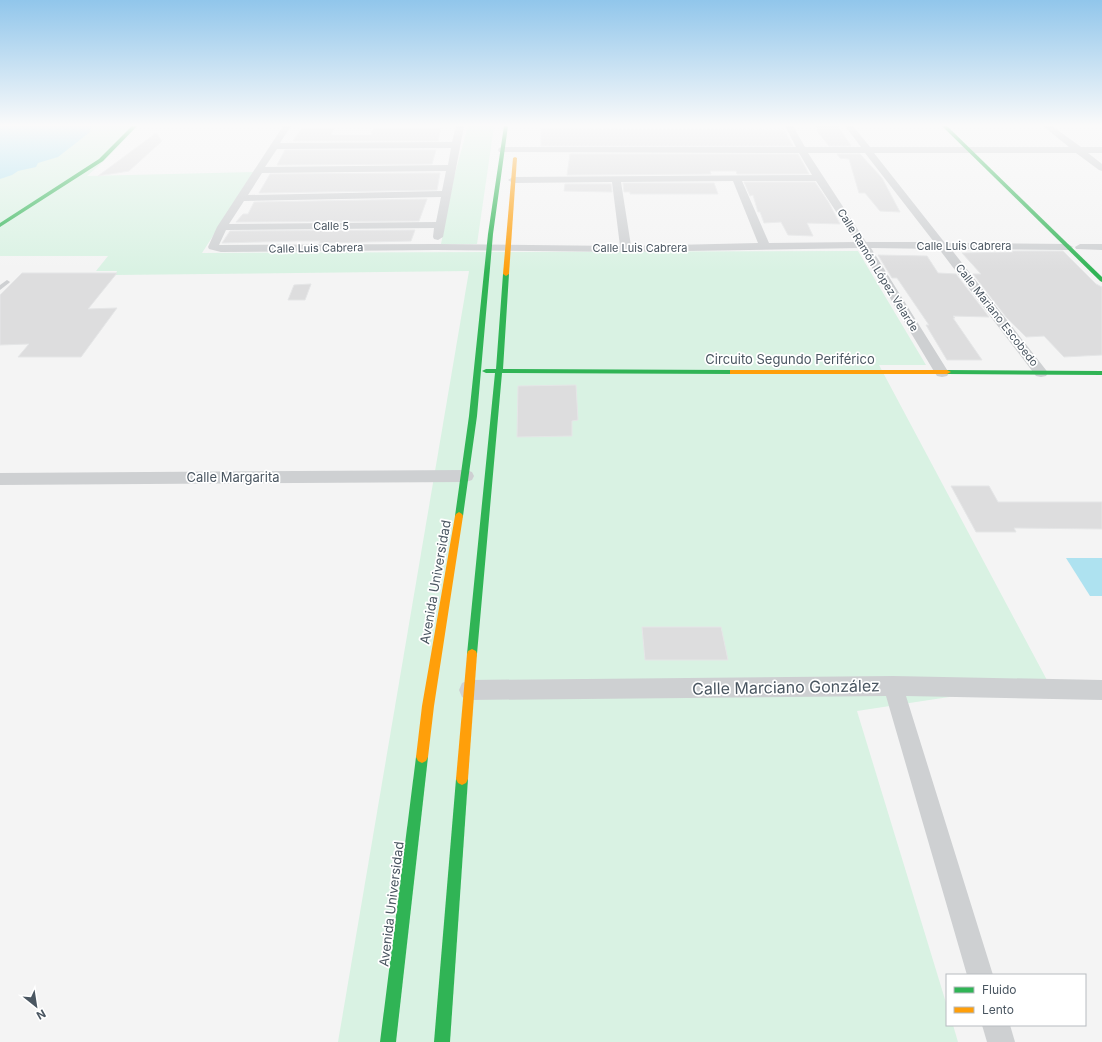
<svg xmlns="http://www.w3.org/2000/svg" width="1102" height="1042" viewBox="0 0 1102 1042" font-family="Inter,sans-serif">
<rect width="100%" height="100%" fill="#f4f4f4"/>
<g fill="#d9f2e3">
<path d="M0 126H138L105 160 87 176 254 172 202 253 858 251 926 365H879L1048 682 857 711 947 1006V1025H953L958 1042H338L469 271 115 275 117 271H96L108 256H0Z"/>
<path d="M468 126H494L477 244H441L454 177Z"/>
</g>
<g fill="#aee2f0">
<path d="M0 126H91L90 132 58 157 38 163 36 167 18 171 12 175 0 179Z"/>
<path d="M1066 558H1102V596H1090Z"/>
</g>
<g fill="#ddddde" stroke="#e5e6e7">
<path d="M816 126H838L851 146H829L816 130H818Z"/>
<path d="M334 128 331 135H371L373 129 441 128 438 141H293L301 129Z"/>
<path d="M541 129 784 130 793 146H541Z"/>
<path d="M156 133 162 141 129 171 98 176Z"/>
<path d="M285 150H436L432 164 277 165Z"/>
<path d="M570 154H798L809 174H737L736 171H710L711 174 567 175Z"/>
<path d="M837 154H860L882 178 900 212 880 211 865 193H859L849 159 840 158Z"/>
<path d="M430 173H440L437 190 259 193 270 174Z"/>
<path d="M744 182H815L829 203 840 224 807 223 813 236 788 235 781 222 764 223 760 212H758L753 195 750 196Z"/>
<path d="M623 183H714L718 194H630V192H624Z"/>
<path d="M565 184H611L612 192 564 191Z"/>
<path d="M427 199 419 221 236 222 243 214H248L254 202Z"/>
<path d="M415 230 411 241 319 243 320 241H297L222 243 230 231Z"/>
<path d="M1012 251H1063L1096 284 1102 287V355L1064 357 1044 336 1026 337 1006 317 973 274H981L962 253 1013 252Z"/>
<path d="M878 255 927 256 938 273 956 274 989 317 953 316 955 318H953L982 360H947L926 325H929L897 278H892Z"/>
<path d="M22 273H117L88 309 117 308 81 357H18L29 344 0 345V295Z"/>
<path d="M311 284 305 300H288L294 285Z"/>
<path d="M576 385 578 420 572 421V436L517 437 518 386Z"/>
<path d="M951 486H989L998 502H1102V529L1014 528 1016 532H976Z"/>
<path d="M642 627H721L728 660H645Z"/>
</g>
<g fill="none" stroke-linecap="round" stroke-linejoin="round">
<path fill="#ced0d2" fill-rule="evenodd" d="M7 280 10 282 9 283 0 290V285Z"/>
<g fill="#ced0d2" fill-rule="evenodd">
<path d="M283 126H291L280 143 452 142 456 126H464L443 237 438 240 434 239 433 237 434 228 226 230 219 245 436 244 620 246 612 182 513 183 508 180 513 177 812 175 799 153 499 152 498 150 499 148 502 147H796L785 126H793L805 147H861L845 126H853L870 147H1069L1043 126H1052L1081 147H1102V153H1088L1102 164V171L1099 170 1076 153H874L945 243 1068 244 1073 247 1068 250 951 249 1046 370 1048 373 1046 376 1041 377 1036 376 939 249 871 248 949 373 947 376 942 377 937 376 935 373 860 248 626 252 436 250 221 252 209 249 208 247 217 227ZM451 148 448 165 265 167 277 149ZM808 153H865L934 242H866ZM446 171 442 191 248 195 262 173ZM733 181 758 243 631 246 621 182ZM742 181H816L856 242 769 243ZM441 197 436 222 229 224 244 201Z"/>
<path d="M1080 244H1102V250L1076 249 1075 247Z"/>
<path d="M466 470 472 472 474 476 472 480 466 482 0 485V473Z"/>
<path d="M893 676 1102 680V700L906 696 993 975H967L886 696 469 700 462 697 459 690 462 683 469 680Z"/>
<path d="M982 1025H1010L1015 1042H987Z"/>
</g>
<g fill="#30b455" fill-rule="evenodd">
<path d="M132 126H137L103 161 0 227V223L99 159Z"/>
<path d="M504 126H508L493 234 477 416 463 516 462 518H456L455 516 469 416 488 234Z"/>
<path d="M942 126H947L1102 277V282L1100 281Z"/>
<path d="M506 272 509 274 503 369 733 370 737 372 733 374 502 373 477 654 476 657 472 659 468 657 467 654 495 373H486L482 371 486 369H496L503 274Z"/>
<path d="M944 370 1102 371V375L947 374H944Z"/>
<path d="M422 751 426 753 428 757 396 1042H380L416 757 418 753Z"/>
<path d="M462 773 466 775 468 779 450 1042H434L456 779 458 775Z"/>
</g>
<g fill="#ff9f0a" fill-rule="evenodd">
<path d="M515 157 517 158 509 274 506 276 503 274 513 158Z"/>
<path d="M730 370H947L951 372 947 374H730Z"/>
<path d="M459 512 462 514 463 516 434 706 428 757 426 761 422 763 418 761 416 757 422 706 455 516 456 514Z"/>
<path d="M472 649 476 651 477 654 468 779 466 783 462 785 458 783 456 779 467 654 468 651Z"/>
</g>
</g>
<linearGradient id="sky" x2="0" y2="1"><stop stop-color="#91c6eb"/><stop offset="0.46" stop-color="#fafafa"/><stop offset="1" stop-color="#fafafa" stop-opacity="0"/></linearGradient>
<rect width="1102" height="272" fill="url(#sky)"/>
<g text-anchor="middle" stroke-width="3.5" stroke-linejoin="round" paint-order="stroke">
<g font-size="11" fill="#4a5661" stroke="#fff">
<text x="331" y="230">Calle 5</text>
<text x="964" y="250">Calle Luis Cabrera</text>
<text transform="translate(316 248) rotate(-1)" y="4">Calle Luis Cabrera</text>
<text x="640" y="252">Calle Luis Cabrera</text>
<text transform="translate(878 270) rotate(58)" y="4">Calle Ramón López Velarde</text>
<text transform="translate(997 315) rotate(52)" y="4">Calle Mariano Escobedo</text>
</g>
<g font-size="13" fill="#4a5661" stroke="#fff">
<text x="790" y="364">Circuito Segundo Periférico</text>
<text x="233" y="482">Calle Margarita</text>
<text transform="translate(435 582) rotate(-80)" y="5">Avenida Universidad</text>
<text transform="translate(391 904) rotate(-83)" y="5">Avenida Universidad</text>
</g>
<g font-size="16" fill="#4a5661" stroke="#fff">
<text transform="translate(786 687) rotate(-1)" y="6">Calle Marciano González</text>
</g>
</g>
<rect x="946" y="974" width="140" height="52" fill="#ffffff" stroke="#b7bbc0"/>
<rect x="954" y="987" width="20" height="6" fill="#30b455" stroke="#b7bbc0"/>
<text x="982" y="994" font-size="12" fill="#4a5661">Fluido</text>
<rect x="954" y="1007" width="20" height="6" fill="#ff9f0a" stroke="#b7bbc0"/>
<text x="982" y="1014" font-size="12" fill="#4a5661">Lento</text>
<g transform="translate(36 1006) rotate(150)" stroke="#ffffff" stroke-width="3" paint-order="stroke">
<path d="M0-3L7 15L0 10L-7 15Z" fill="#4a5661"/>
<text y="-6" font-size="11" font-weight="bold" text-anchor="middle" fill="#4a5661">N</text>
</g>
</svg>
